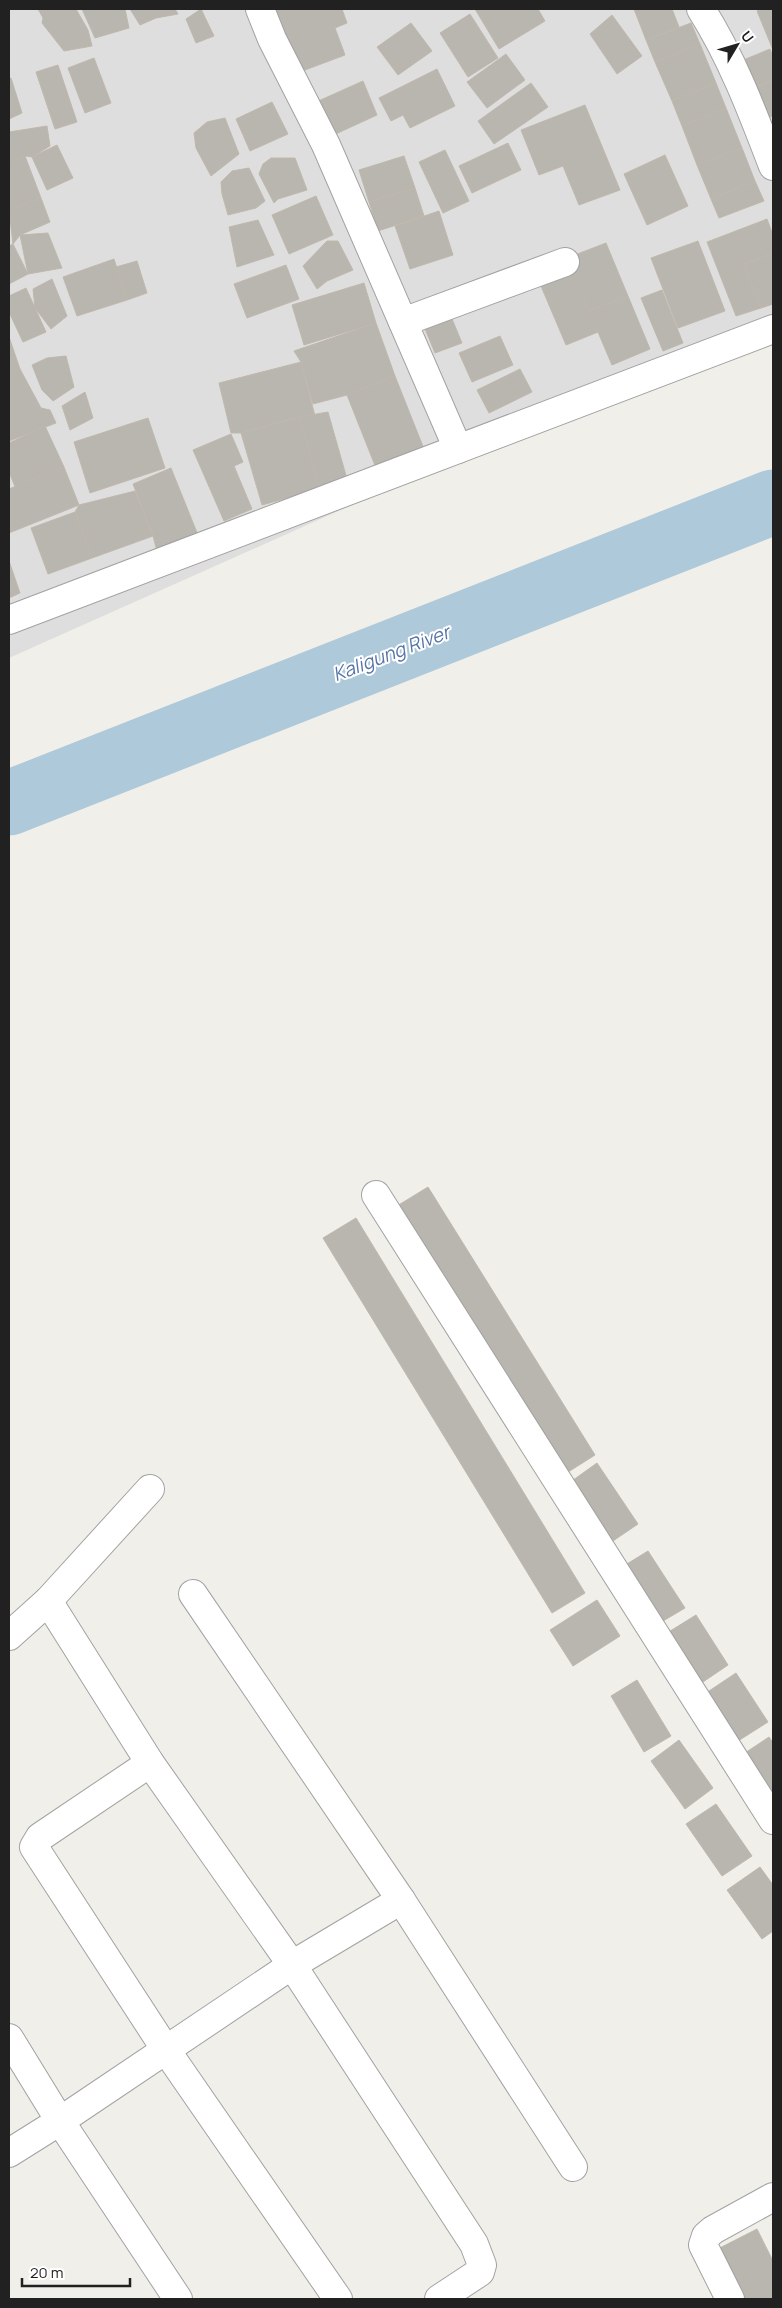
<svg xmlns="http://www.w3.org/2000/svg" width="782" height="2308" viewBox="0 0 782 2308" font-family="Manrope,sans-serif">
<rect width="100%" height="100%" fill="#f0efe9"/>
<path fill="#dfdede" d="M9 9H773V317L9 658Z"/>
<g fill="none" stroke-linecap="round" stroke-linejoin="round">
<path stroke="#aec9d9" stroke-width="65" d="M9 803 773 502"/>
</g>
<g fill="#b9b5af" stroke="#c0b8ac">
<path d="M38 9H76L88 30 92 46 64 51 42 23 43 18Z"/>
<path d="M82 9H125L129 28 95 38Z"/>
<path d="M130 9H175L178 14 156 18 140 25Z"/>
<path d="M201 9 214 36 196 43 186 19Z"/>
<path d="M274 9H342L347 23 335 28 345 55 297 73Z"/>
<path d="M475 9H538L545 21 499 49Z"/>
<path d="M634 9H672L679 27 646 40Z"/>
<path d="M760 9H773V50L757 11Z"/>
<path d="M470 14 498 58 468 77 440 33Z"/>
<path d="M612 15 642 56 617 74 590 34Z"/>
<path d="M411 23 432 51 398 75 377 47Z"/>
<path d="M691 23 700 44 655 62 646 40Z"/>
<path d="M700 44 716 83 672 101 655 62Z"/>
<path d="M770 49 773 56V80L749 89 741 61Z"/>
<path d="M506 54 525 80 487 108 467 82Z"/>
<path d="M94 58 111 103 85 113 68 68Z"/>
<path d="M58 65 77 122 55 129 36 72Z"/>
<path d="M437 69 455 106 410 128 403 115 391 121 379 98Z"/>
<path d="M9 78H11L22 113 9 119Z"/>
<path d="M773 80V116L761 121 749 89Z"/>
<path d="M363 81 377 115 329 137 314 103Z"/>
<path d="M531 83 548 107 494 144 478 121Z"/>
<path d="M716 83 726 108 682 126 672 101Z"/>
<path d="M272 102 288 134 250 151 236 119Z"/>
<path d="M585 105 620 190 579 205 563 166 539 175 521 130Z"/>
<path d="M726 108 742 148 697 165 682 126Z"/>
<path d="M225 118 239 154 211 176 196 148 194 133 207 122Z"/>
<path d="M47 126 50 146 32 157 25 156 9 162V132Z"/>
<path d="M508 143 521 170 472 193 459 166Z"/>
<path d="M57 145 73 178 47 190 32 157Z"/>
<path d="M742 148 755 181 711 199 697 165Z"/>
<path d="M445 150 469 201 443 213 419 162Z"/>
<path d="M665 155 688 206 647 225 624 174Z"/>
<path d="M25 156 41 198 9 210V162Z"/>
<path d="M404 156 415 188 369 202 359 170Z"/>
<path d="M271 158H295L307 190 278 199 274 203 259 174 263 164Z"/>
<path d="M249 168 265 201 256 208 228 215 222 194 221 182 232 171Z"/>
<path d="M755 181 764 201 719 218 711 199Z"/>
<path d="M415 188 424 216 378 231 369 202Z"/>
<path d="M316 196 333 235 289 254 272 215Z"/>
<path d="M41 198 50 222 20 235 13 244 9 210Z"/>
<path d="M439 211 453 255 410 269 395 226Z"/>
<path d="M767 219 773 235V253L744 264 761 308 736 316 707 242Z"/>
<path d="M258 220 274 255 237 267 229 227Z"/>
<path d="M48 233 62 268 28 274 20 235Z"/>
<path d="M327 241H338L353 270 327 281 317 289 303 266Z"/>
<path d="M698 241 725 311 678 328 651 258Z"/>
<path d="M606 243 628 296 589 311 567 258Z"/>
<path d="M13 244 28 274 9 284V246Z"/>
<path d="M773 253V304L761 308 744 264Z"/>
<path d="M114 259 127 300 77 316 63 277Z"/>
<path d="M137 261 147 293 127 300 116 267Z"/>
<path d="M286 265 299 299 247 318 234 284Z"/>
<path d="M571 265 598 332 566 345 538 279Z"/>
<path d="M52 279 67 316 51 329 35 308 33 289Z"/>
<path d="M364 283 376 323 304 345 292 305Z"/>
<path d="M26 288 46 332 23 342 9 312V296Z"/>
<path d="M662 290 683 343 663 351 641 298Z"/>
<path d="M628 296 650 349 612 365 589 311Z"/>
<path d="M450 314 462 343 435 353 423 324Z"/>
<path d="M376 323 395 376 347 395 313 404 301 362 294 351Z"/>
<path d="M500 336 513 365 472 382 459 353Z"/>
<path d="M9 337 20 369 9 373Z"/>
<path d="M66 356 74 387 53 401 42 390 32 365 47 358Z"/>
<path d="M301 362 315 416 299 417 241 433H231L219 383Z"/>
<path d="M20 369 41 408 50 410 56 423 9 441V372Z"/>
<path d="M520 369 532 392 489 413 477 390Z"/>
<path d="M395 376 424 449 376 468 347 395Z"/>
<path d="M85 392 93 418 70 430 62 406Z"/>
<path d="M328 412 347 479 320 489 299 417Z"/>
<path d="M299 417 320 489 262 505 241 433Z"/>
<path d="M148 418 165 468 90 493 74 442Z"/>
<path d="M45 426 64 467 16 489 9 472V443Z"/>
<path d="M231 434 243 462 234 466 252 509 224 521 193 450Z"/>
<path d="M64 467 79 505 9 533V489Z"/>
<path d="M171 468 200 540 158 555 153 536 133 484Z"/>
<path d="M135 491 153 536 92 558 75 512 79 505Z"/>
<path d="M75 512 92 558 48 574 31 528Z"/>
<path d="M9 561 20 593 9 598Z"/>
<path d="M428 1187 595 1455 565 1474 397 1206Z"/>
<path d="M356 1218 585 1593 552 1613 323 1238Z"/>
<path d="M597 1463 638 1524 610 1543 569 1483Z"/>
<path d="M648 1551 685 1608 658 1624 622 1567Z"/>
<path d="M597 1600 620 1636 573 1666 550 1630Z"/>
<path d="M696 1615 728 1665 700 1684 667 1633Z"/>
<path d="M736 1673 768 1722 738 1741 706 1693Z"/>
<path d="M637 1680 671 1736 644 1752 611 1696Z"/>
<path d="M769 1737 773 1743V1802L742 1755Z"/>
<path d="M679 1740 713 1788 685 1809 651 1761Z"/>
<path d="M716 1804 752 1856 722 1876 686 1824Z"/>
<path d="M760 1867 773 1885V1931L762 1939 727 1890Z"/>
<path d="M757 2229 773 2261V2299H734L710 2253Z"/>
</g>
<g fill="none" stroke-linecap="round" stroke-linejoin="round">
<g stroke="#a2a2a2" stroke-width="30">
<g id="minor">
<path d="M260 9 272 39 326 145 458 449"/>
<path d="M701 9C732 58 752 111 773 166"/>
<path d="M403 322 565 262"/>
<path d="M9 620 773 329"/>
<path d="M376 1195 773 1820"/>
<path d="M48 1601 150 1763 292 1965 474 2244 482 2265 480 2272 439 2299"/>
<path d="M9 1636 48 1601 150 1489"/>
<path d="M150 1763 40 1837 34 1847 166 2050 338 2299"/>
<path d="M401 1900 573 2167"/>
<path d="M9 2038 60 2121 178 2299"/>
<path d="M9 2153 60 2121 292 1965 401 1900 193 1594"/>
<path d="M730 2299 703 2245 706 2236 713 2230 773 2197"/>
</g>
</g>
<use href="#minor" stroke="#fff" stroke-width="28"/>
</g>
<g text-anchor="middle" stroke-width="4" stroke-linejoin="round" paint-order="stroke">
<g font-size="19" font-style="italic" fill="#5774a7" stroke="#fff">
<text transform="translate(391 653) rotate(-21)" y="7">Kaligung River</text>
</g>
</g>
<rect width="782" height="2308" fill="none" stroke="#212121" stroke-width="20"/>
<g transform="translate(737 45) rotate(52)" stroke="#ffffff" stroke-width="4" paint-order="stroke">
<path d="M0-4L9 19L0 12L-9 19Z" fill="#212121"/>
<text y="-8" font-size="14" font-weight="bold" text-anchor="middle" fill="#212121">U</text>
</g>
<path d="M22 2278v8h108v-8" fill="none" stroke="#212121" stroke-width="2.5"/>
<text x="30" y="2278" font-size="15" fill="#212121" stroke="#ffffff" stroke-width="4" paint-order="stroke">20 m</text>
</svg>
